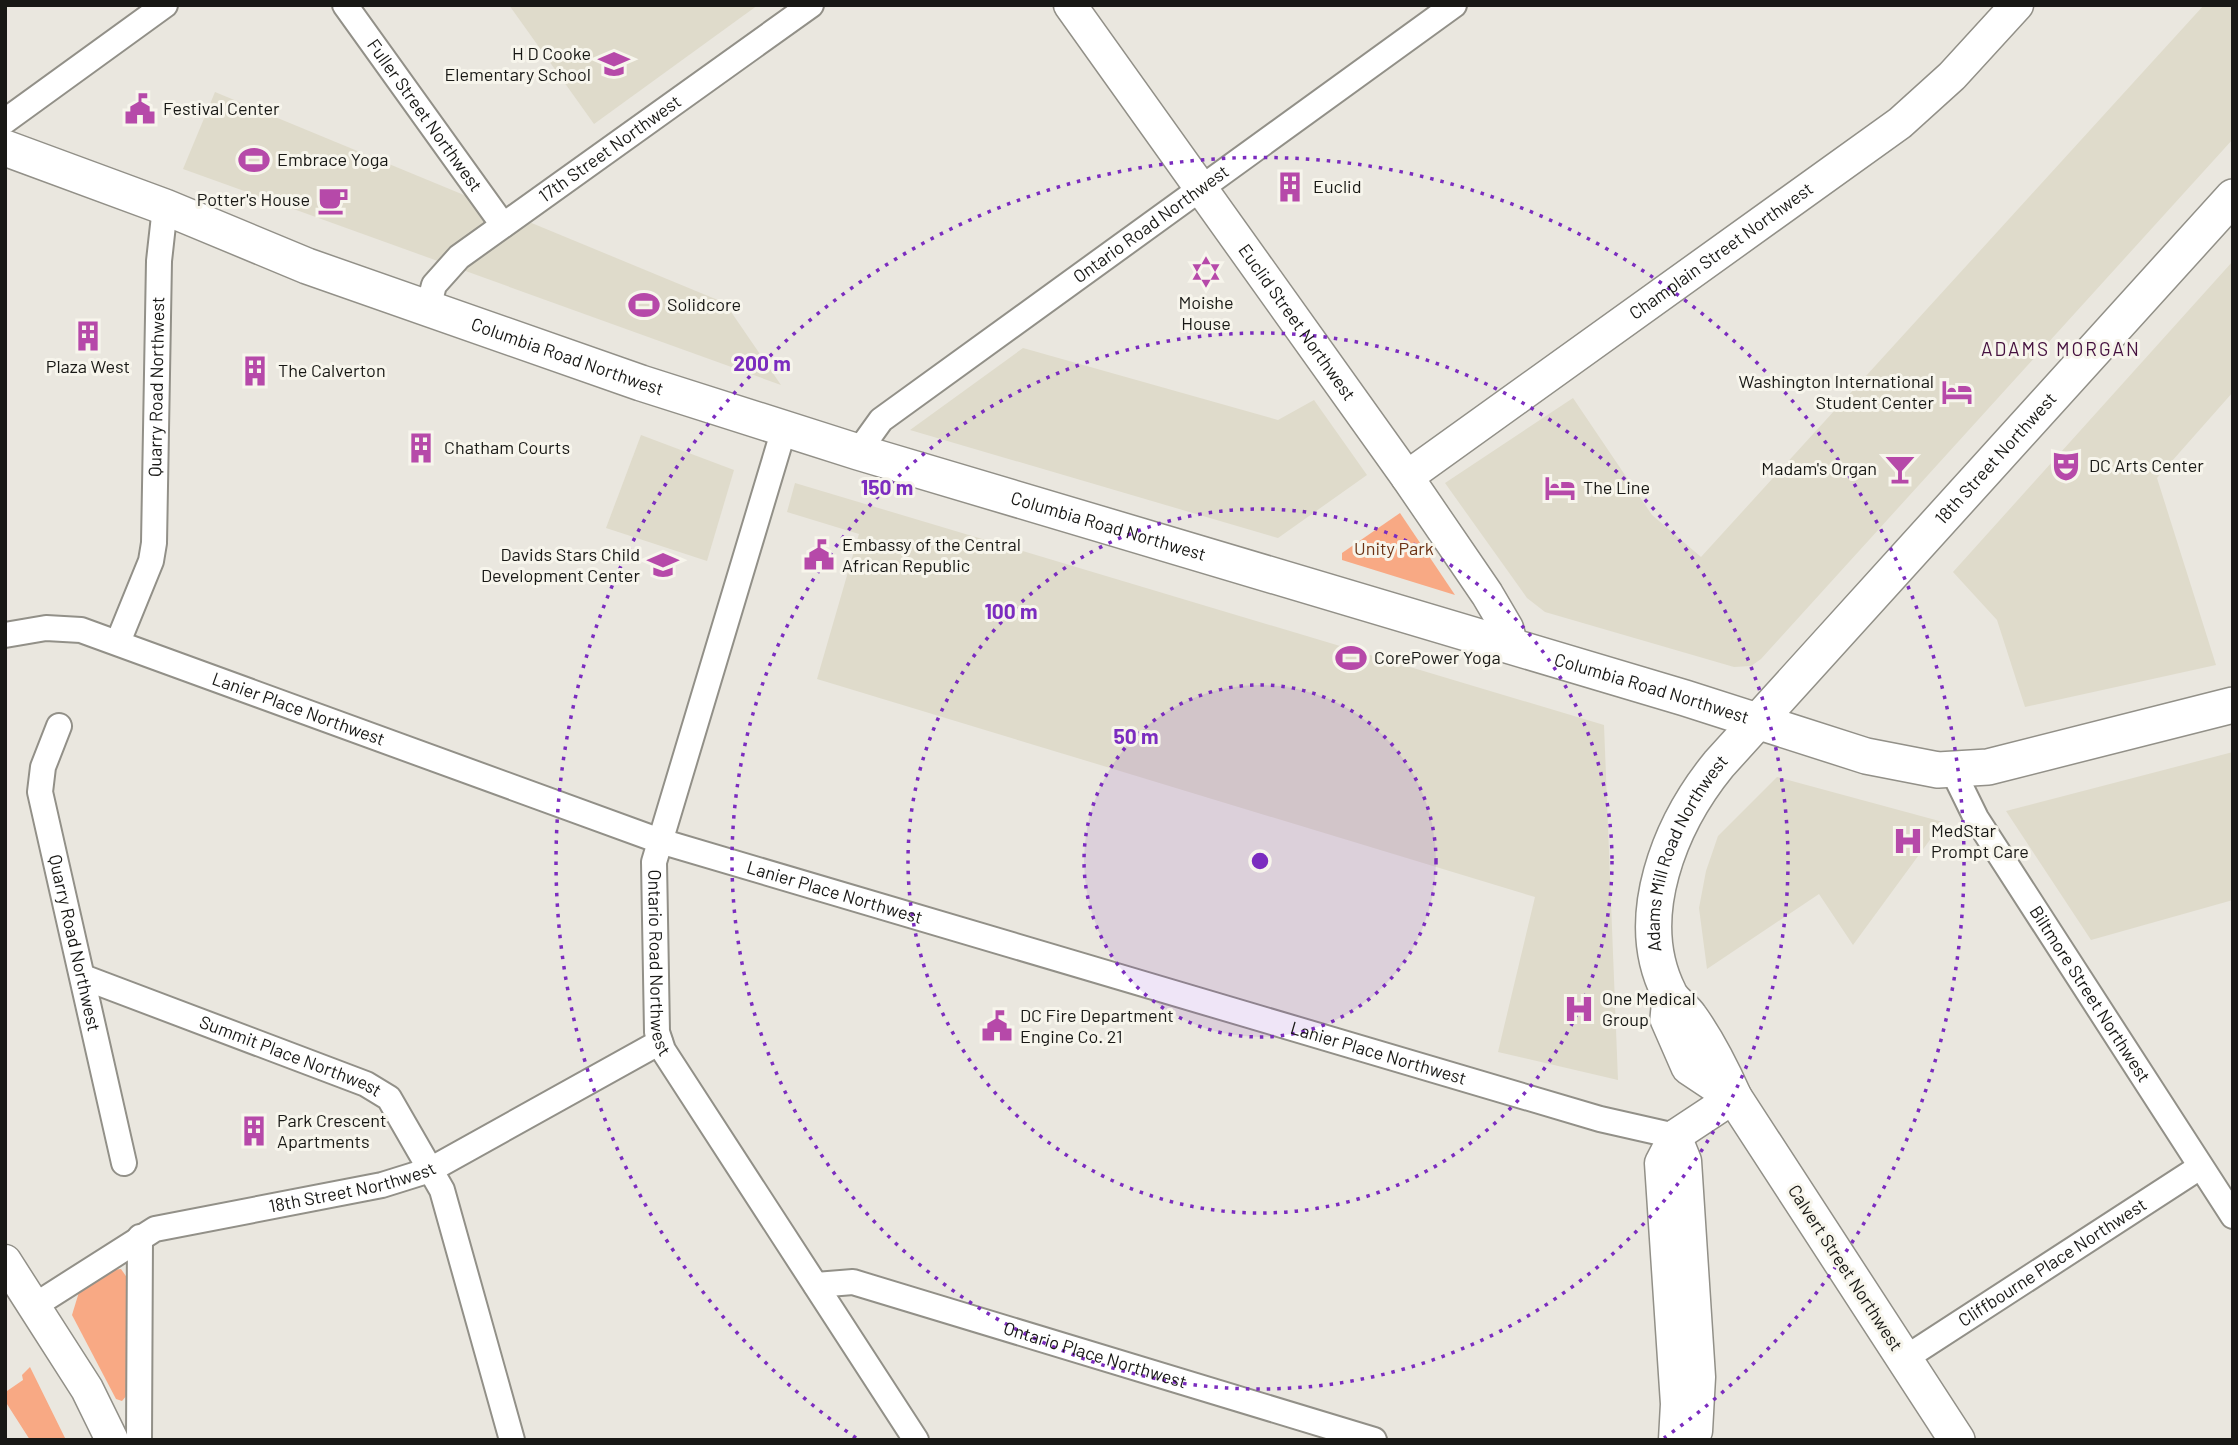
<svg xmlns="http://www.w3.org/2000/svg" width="2238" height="1445" viewBox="0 0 2238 1445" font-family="Barlow,sans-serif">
<rect width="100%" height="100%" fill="#eae7df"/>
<g fill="#dfdbcb">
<path d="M509 5H758L594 124Z"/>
<path d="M2204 5H2233V139L1761 659 1751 666 1734 667 1545 612 1527 598 1445 483 1573 398 1652 515 1701 557Z"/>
<path d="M215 92 725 303 781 385 183 169Z"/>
<path d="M2233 261V392L2157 478 2216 665 2025 707 1997 620 1953 572Z"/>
<path d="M1023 348 1278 420 1314 400 1367 475 1278 538 910 430Z"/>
<path d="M641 435 734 470 707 561 606 528Z"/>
<path d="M795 483 1604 725 1618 1080 1498 1052 1535 897 817 679 859 534 787 512Z"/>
<path d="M2233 752V900L2091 940 2006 811Z"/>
<path d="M1777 777 1943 822 1853 945 1819 894 1707 969 1699 908 1706 871 1718 836Z"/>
</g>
<g fill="#f8a984">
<path d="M1400 513 1455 595 1342 560V553Z"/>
<path d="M121 1269 128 1279 127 1395 122 1401 116 1399 72 1315 79 1292 112 1270Z"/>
<path d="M30 1367 66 1440H30L5 1401 7 1391 23 1380 22 1375Z"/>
</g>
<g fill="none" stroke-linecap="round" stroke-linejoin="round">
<g stroke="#929088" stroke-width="28">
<g id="minor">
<path id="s1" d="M345 5 503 225"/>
<path d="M5 121 165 5"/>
<path id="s2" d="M428 308 434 285 459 257 811 5"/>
<path id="s3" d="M784 429 654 862 657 1032 663 1050 916 1440"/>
<path id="s4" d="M858 452 881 420 1454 5"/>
<path id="s5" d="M5 635 46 628 81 630 660 841 1600 1119 1675 1136"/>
<path id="s6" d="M118 642 151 561 154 543 159 261 165 207"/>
<path id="s7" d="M59 726 43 767 40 792 124 1163"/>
<path id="s8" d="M1953 771 1976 818 2233 1216"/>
<path id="s9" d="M83 977 366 1084 389 1098 442 1190 512 1440"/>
<path id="s10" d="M816 1285 853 1282 1374 1440"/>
<path id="s11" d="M34 1306 155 1229 382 1185 430 1170 660 1042"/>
<path id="s12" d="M1904 1359 2200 1167"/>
<path d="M139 1440 140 1237"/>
</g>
</g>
<g stroke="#929088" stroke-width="35">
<g id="tertiary">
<path id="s13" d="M1070 5 1407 477 1487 594 1507 628 1512 647"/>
<path id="s14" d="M1407 477 1900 123 1952 76 2017 5"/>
<path d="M1675 1136 1685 1161 1699 1377 1696 1431"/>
<path d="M5 1261 87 1389 112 1440"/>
<path d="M1675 1440 1677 1404 1661 1163 1675 1136 1734 1097"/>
</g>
</g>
<g stroke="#929088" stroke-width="38">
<g id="secondary">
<path id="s15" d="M5 148 165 207 307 266 641 383 858 452 1685 698 1866 756 1938 770 1988 767 2233 705"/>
<path d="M1670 997 1668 1019 1689 1067 1734 1097"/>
<path id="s16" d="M1957 1440 1734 1097C1721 1068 1708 1042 1690 1017 1684 1008 1673 1002 1669 993 1631 918 1670 824 1719 764L2233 197"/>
</g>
</g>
<use href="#minor" stroke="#fff" stroke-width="24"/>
<use href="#tertiary" stroke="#fff" stroke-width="32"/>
<use href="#secondary" stroke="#fff" stroke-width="35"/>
</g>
<circle cx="1260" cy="861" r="176" fill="#7b2cbf" fill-opacity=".12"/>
<g fill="none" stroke="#7b2cbf" stroke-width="3.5" stroke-dasharray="3.5 7">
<circle cx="1260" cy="861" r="176"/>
<circle cx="1260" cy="861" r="352"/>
<circle cx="1260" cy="861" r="528"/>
<path d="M856 1438A704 704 0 1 1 1664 1438"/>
</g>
<defs>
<g id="school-bare" transform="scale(2.415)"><path d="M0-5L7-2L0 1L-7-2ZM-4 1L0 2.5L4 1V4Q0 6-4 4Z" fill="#b649a9" stroke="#f7f5ec" stroke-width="2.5" paint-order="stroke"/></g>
<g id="civic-bare" transform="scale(2.415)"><path d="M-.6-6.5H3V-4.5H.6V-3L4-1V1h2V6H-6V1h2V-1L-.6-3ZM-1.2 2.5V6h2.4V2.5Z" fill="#b649a9" stroke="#f7f5ec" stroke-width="2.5" paint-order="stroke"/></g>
<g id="stadium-bare" transform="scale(2.415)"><path d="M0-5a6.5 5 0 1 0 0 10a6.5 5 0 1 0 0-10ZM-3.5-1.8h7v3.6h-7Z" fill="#b649a9" stroke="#f7f5ec" stroke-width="2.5" paint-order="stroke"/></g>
<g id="building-bare" transform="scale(2.415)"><path d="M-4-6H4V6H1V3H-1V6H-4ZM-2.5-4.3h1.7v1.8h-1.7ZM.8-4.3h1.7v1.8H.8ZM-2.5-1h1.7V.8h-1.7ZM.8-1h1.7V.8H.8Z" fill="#b649a9" stroke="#f7f5ec" stroke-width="2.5" paint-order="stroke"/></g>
<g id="cafe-bare" transform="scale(2.415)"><path d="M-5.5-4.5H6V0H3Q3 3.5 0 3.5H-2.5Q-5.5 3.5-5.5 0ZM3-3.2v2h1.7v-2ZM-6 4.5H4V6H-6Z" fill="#b649a9" stroke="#f7f5ec" stroke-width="2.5" paint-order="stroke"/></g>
<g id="synagogue-bare" transform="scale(2.415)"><path d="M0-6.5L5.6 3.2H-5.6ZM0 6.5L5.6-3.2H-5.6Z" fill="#b649a9" stroke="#f7f5ec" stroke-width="2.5" paint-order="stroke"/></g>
<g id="hotel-bare" transform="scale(2.415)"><path d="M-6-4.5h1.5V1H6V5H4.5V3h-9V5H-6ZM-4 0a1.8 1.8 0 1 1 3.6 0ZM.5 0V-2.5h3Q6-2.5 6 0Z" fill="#b649a9" stroke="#f7f5ec" stroke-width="2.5" paint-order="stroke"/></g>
<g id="theatre-bare" transform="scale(2.415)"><path d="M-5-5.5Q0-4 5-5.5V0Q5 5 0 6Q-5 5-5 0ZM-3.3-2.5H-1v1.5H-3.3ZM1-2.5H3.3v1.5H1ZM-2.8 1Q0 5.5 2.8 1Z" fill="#b649a9" stroke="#f7f5ec" stroke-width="2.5" paint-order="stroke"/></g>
<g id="bar-bare" transform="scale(2.415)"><path d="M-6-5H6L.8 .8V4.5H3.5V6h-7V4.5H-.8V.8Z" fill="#b649a9" stroke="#f7f5ec" stroke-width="2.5" paint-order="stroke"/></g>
<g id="hospital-bare" transform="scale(2.415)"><path d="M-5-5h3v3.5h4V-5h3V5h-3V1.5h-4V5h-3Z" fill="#b649a9" stroke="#f7f5ec" stroke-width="2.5" paint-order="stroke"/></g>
</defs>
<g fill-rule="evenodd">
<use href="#school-bare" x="614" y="64"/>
<use href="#civic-bare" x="140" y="109"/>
<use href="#stadium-bare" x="254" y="160"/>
<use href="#building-bare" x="1290" y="187"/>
<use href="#cafe-bare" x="333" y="200"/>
<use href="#synagogue-bare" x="1206" y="272"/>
<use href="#stadium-bare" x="644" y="305"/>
<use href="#building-bare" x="88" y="336"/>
<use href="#building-bare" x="255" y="371"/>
<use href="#hotel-bare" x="1957" y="392"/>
<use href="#building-bare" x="421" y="448"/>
<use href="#theatre-bare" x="2066" y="466"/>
<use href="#bar-bare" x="1900" y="469"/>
<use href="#hotel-bare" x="1560" y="488"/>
<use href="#civic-bare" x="819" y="555"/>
<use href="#school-bare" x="663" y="565"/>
<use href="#stadium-bare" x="1351" y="658"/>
<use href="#hospital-bare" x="1908" y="841"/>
<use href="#hospital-bare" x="1579" y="1009"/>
<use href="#civic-bare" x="997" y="1026"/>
<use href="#building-bare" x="254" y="1131"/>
</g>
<g text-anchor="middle" stroke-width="6" stroke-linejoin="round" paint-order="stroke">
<g font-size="18" fill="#181815" stroke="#f7f5ec" text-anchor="start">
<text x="591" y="60" text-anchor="end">H D Cooke<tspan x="591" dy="21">Elementary School</tspan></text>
<text x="163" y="115">Festival Center</text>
<text x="277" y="166">Embrace Yoga</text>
<text x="1313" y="193">Euclid</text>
<text x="310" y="206" text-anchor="end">Potter's House</text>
<text x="1206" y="309" text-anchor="middle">Moishe<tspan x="1206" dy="21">House</tspan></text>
<text x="667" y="311">Solidcore</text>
<text x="88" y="373" text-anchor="middle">Plaza West</text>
<text x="278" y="377">The Calverton</text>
<text x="1934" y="388" text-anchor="end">Washington International<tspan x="1934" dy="21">Student Center</tspan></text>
<text x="444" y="454">Chatham Courts</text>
<text x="2089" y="472">DC Arts Center</text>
<text x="1877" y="475" text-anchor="end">Madam's Organ</text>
<text x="1583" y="494">The Line</text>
<text x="842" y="551">Embassy of the Central<tspan x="842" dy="21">African Republic</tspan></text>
<text x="640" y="561" text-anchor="end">Davids Stars Child<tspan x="640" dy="21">Development Center</tspan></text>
<text x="1374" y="664">CorePower Yoga</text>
<text x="1931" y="837">MedStar<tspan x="1931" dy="21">Prompt Care</tspan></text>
<text x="1602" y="1005">One Medical<tspan x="1602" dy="21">Group</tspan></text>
<text x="1020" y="1022">DC Fire Department<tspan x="1020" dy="21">Engine Co. 21</tspan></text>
<text x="277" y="1127">Park Crescent<tspan x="277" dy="21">Apartments</tspan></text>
</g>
<g font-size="18" fill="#181815" stroke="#f7f5ec">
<text dy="6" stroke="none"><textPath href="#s1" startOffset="136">Fuller Street Northwest</textPath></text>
<text dy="6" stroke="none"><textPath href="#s2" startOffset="247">17th Street Northwest</textPath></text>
<text dy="6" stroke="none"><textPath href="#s4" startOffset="373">Ontario Road Northwest</textPath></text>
<text dy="6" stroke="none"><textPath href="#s14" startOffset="387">Champlain Street Northwest</textPath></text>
<text dy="6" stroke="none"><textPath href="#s13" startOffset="390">Euclid Street Northwest</textPath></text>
<text dy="6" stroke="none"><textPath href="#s15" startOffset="600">Columbia Road Northwest</textPath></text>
<text dy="6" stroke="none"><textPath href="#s6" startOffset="262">Quarry Road Northwest</textPath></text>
<text dy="6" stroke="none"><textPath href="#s16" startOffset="1192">18th Street Northwest</textPath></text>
<text dy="6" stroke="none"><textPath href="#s15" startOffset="1167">Columbia Road Northwest</textPath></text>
<text dy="6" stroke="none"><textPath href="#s15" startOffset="1734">Columbia Road Northwest</textPath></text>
<text dy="6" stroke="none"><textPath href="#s5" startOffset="308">Lanier Place Northwest</textPath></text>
<text dy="6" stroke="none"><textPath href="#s16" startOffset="682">Adams Mill Road Northwest</textPath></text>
<text dy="6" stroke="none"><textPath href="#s5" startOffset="875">Lanier Place Northwest</textPath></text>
<text dy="6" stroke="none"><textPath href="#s7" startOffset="224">Quarry Road Northwest</textPath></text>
<text dy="6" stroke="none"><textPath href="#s3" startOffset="553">Ontario Road Northwest</textPath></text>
<text dy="6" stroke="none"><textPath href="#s8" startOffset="262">Biltmore Street Northwest</textPath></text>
<text dy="6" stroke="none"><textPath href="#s5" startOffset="1442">Lanier Place Northwest</textPath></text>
<text dy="6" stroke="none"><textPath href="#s9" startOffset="222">Summit Place Northwest</textPath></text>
<text dy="6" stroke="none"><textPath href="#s11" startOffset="345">18th Street Northwest</textPath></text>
<text dy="6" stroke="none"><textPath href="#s12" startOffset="177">Cliffbourne Place Northwest</textPath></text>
<text transform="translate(1845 1268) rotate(57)" y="6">Calvert Street Northwest</text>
<text dy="6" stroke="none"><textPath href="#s10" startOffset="290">Ontario Place Northwest</textPath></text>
</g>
<g font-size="18" fill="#6c3315" stroke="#f7f5ec">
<text x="1394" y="555">Unity Park</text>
</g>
<g font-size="19" letter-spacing="2" fill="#45113f" stroke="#f7f5ec">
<text x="2061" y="356">ADAMS MORGAN</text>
</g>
</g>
<circle cx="1260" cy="861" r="10" fill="#7b2cbf" stroke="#f7f5ec" stroke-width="3.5"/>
<g font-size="21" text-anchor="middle" font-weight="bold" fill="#7b2cbf" stroke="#f7f5ec" stroke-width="6" stroke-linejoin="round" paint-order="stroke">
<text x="762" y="371">200 m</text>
<text x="887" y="495">150 m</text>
<text x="1011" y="619">100 m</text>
<text x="1136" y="744">50 m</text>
</g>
<rect width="2238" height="1445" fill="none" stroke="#181815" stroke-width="14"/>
</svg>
